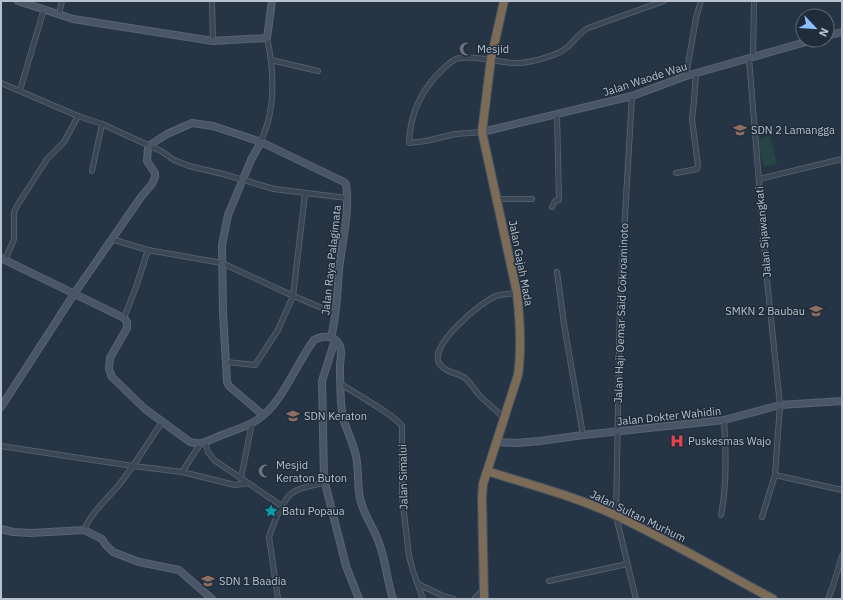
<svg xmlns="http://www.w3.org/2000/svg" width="843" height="600" viewBox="0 0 843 600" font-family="'IBM Plex Sans',sans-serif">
<rect width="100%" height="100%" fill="#263546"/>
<path fill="#284546" d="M770 136 777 164 764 167 757 139Z"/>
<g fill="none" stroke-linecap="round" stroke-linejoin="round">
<g stroke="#596572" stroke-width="6">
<g id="street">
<path d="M212 1 213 41"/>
<path d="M59 14 62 1"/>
<path d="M753 57 754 1"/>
<path d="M749 59 767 280 780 405 775 475 762 517"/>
<path d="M271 60 318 71"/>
<path d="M686 76 696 18 701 1"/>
<path d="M1 83 78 116 102 124 92 171"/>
<path d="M20 90 44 9"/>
<path d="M632 96 620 302 616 516 636 599"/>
<path d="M102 124 161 151 174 160 189 166 223 174 274 189 347 198"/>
<path d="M482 132 455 134 426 141 409 143C410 114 421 90 442 70 446 66 453 59 459 58 478 55 498 63 517 63 528 63 542 59 553 55 571 50 574 36 588 28L664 1"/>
<path d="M261 142C263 135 266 129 268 122 275 94 273 65 267 38"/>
<path d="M676 173 697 169 698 166 692 119 694 101 696 73"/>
<path d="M759 179 842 159"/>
<path d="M497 199H532"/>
<path d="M552 207 555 201 559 200 557 115"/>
<path d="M111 239 148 250 222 263 289 294 336 314"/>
<path d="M5 260 14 239V212L17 206 47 159 64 142 78 116"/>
<path d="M557 272 564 324 583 435"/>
<path d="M124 318 136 287 148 250"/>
<path d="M226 362 255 365 278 330 293 296 305 194"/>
<path d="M341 384C354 393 395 415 402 426V496L409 556 413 571 423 599"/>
<path d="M504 418C496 410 487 403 479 395 475 390 471 383 465 378 457 372 445 373 439 363 429 345 481 302 496 296 502 294 510 294 517 293"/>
<path d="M205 442 208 452 214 460 282 506"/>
<path d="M1 446 133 466 162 422"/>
<path d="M182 472 235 485 248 483"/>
<path d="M775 475 842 490"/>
<path d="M241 478 252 423"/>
<path d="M721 515C727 484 726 452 724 420"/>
<path d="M84 530C91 513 106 500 118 486 123 480 128 473 133 466L182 472 201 443"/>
<path d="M549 581 627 564"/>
<path d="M418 584 441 595 454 599"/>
<path d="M278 599 269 537C273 525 282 501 292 493 300 487 314 485 324 483"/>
<path d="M474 599 484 589"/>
<path d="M828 599 833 586 842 556"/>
</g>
</g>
<g stroke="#596572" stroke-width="8">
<g id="secondary">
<path d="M18 1 73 19 213 41 267 38 272 1"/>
<path d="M827 36 842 32"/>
<path d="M482 132 632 96 686 76 813 40"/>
<path d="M261 142 251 160 228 215 222 245 223 313 227 382 229 386 263 415"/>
<path d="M1 258 124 318 127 322V328L110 358 109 369 112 377 145 409 190 442C202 446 211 439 222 435 234 430 246 427 257 420 283 403 295 365 314 340 323 335 335 335 340 346 342 352 341 357 340 364 340 379 340 403 343 418 347 431 353 443 356 456 359 470 357 484 360 498 363 514 374 528 379 543 386 561 387 581 393 599"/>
<path d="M335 340 322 381 324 479 346 566 359 599"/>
<path d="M1 407 74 294 141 197 152 184 155 177V173L147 161 148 148 150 145 167 134 192 123 213 126 261 142 344 182 346 184C350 213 342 242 339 270 337 293 337 315 331 337"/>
<path d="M497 442 516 443 540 441 583 435 724 420 780 405 842 401"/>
<path d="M1 529 13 532 31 533 84 530 102 539 105 544 113 552 139 562 179 570 212 599"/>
</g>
</g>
<g stroke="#45525f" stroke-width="10">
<g id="highway">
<path d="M487 471C530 485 575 496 617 516 670 541 721 571 773 599"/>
<path d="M484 599 482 498 483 484 518 375C522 348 520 320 517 293L482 132 491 59 504 1"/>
</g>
</g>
<use href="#street" stroke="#3b4755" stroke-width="4.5"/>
<use href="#secondary" stroke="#485668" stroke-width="6"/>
<use href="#highway" stroke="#7b6b57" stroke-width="8"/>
</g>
<defs>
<g id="mosque-bare" transform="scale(1.08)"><path d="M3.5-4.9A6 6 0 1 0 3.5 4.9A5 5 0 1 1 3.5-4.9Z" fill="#6b7280" stroke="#1f2c3a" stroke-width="2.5" paint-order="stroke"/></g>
<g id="school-bare" transform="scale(1.08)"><path d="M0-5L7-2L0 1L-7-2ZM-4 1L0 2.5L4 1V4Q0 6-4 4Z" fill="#8d6e63" stroke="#1f2c3a" stroke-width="2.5" paint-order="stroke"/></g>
<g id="hospital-bare" transform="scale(1.08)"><path d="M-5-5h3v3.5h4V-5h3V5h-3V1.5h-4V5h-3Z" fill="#e0444e" stroke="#1f2c3a" stroke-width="2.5" paint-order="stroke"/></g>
<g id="sight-bare" transform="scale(1.08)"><path d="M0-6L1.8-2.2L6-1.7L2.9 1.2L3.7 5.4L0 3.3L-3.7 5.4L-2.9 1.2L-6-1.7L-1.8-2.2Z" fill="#0f9aa8" stroke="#1f2c3a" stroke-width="2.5" paint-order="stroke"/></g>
</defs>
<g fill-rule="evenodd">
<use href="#mosque-bare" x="466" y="49"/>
<use href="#school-bare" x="740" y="130"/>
<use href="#school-bare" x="816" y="311"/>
<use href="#school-bare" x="293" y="416"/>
<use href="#hospital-bare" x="677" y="441"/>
<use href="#mosque-bare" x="265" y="471"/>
<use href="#sight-bare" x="271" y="511"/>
<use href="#school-bare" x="208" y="581"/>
</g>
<g text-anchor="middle" stroke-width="3" stroke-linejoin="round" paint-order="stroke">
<g font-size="11" fill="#b8c2ce" stroke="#1f2c3a" text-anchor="start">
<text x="477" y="53">Mesjid</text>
<text x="751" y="134">SDN 2 Lamangga</text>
<text x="805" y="315" text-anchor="end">SMKN 2 Baubau</text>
<text x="304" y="420">SDN Keraton</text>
<text x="688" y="445">Puskesmas Wajo</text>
<text x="276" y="469">Mesjid<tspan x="276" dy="13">Keraton Buton</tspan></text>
<text x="282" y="515">Batu Popaua</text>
<text x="219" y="585">SDN 1 Baadia</text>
</g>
<g font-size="11" fill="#b8c2ce" stroke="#1f2c3a">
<text transform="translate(645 79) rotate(-18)" y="4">Jalan Waode Wau</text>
<text transform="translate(763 232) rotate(-95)" y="4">Jalan Sijawangkati</text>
<text transform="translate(331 260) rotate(-84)" y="4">Jalan Raya Palagimata</text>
<text transform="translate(521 263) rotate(79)" y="4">Jalan Gajah Mada</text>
<text transform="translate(621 313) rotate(-88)" y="4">Jalan Haji Oemar Said Cokroaminoto</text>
<text transform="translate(669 416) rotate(-6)" y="4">Jalan Dokter Wahidin</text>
<text transform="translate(403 477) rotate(-91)" y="4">Jalan Simalui</text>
<text transform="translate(638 516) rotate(26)" y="4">Jalan Sultan Murhum</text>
</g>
</g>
<rect width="843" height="600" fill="none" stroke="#b8c2ce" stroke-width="4"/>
<g transform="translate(815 28) rotate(115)"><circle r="19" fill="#1f2c3a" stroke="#5c6875"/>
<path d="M0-3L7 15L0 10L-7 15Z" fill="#8dc0fe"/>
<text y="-6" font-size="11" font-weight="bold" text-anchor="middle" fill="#b8c2ce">N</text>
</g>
</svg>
